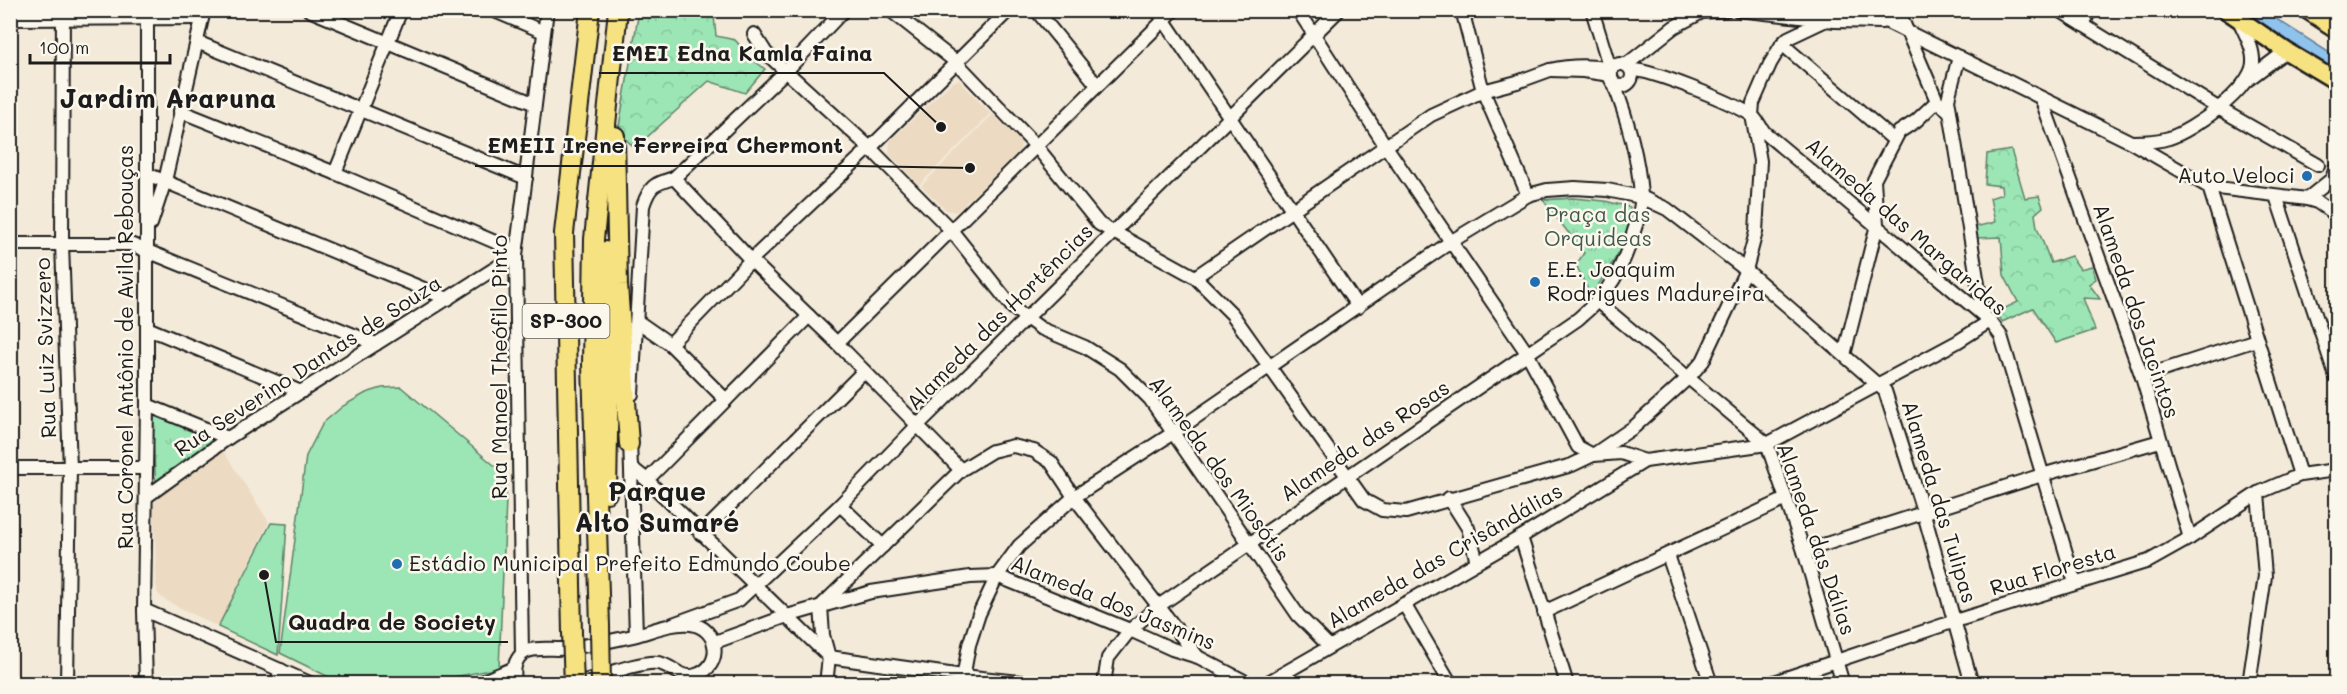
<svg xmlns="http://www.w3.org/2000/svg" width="2347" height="694" viewBox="0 0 2347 694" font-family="Mali,sans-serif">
<defs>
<pattern id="forest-crowns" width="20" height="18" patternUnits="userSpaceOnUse" patternTransform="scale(1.5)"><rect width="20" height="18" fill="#9ce6b5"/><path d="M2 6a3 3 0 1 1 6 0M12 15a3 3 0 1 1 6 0" fill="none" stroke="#86c59b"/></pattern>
<pattern id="park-tufts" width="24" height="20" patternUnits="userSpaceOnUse" patternTransform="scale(1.5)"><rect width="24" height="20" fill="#9ce6b5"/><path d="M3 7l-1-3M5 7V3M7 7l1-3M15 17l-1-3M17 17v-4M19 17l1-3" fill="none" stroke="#86c59b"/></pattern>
</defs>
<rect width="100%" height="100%" fill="#f4ead9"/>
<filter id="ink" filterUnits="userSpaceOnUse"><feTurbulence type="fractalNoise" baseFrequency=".0167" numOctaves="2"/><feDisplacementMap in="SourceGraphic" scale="12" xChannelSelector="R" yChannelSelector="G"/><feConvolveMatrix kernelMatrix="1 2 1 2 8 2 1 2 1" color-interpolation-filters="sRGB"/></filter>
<g filter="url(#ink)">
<g fill="#ecdbc2">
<path d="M959 80 991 114 919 185 889 154 890 141 952 82Z"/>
<path d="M993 114 1021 142 1020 151 956 212 946 210 921 186Z"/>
<path d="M222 449 269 522 218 627 165 600 158 594 156 585 154 504 161 492Z"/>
</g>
<g fill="#9ce6b5" stroke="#5c8168" stroke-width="1.5">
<path d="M401 387 507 476 499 668 425 683H341L280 653 306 456 323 423 343 406 366 393 382 388Z"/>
<path d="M271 523 287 524 278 655 218 627Z"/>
</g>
<g fill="url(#forest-crowns)" stroke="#5c8168" stroke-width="1.5">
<path d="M639 11H718L714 16 716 36 735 40 752 59 765 69 745 93 709 81 635 148 618 132Z"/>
<path d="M2011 150 2025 198 2039 196 2043 207 2035 214 2037 227 2051 263 2071 256 2080 269 2092 266 2096 279 2089 284 2100 299 2083 298 2095 330 2056 343 2033 308 2002 322 1997 312 2018 302 2004 275 2001 237 1976 238 1975 227 1995 222 1990 198 2002 194 2001 186 1985 184 1987 154Z"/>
</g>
<g fill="url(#park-tufts)" stroke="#5c8168" stroke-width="1.5">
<path d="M1573 198 1605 201 1630 207C1634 239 1607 270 1591 296L1576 265 1584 253 1543 200Z"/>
<path d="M151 410 224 438 156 487Z"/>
</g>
<path fill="#8fc2ec" stroke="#618099" stroke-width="1.5" d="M2229 11H2264L2336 57V77Z"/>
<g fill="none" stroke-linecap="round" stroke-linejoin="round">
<g stroke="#1c1c1c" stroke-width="16">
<g id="minor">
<path d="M63 10 62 244 70 468 67 684"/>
<path d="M309 10 535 104"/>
<path d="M492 10 544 32"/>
<path d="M890 10 956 62 1036 146 1099 224 1195 277 1232 314 1364 500 1382 510 1406 512 1572 465 1593 455 1634 427 1689 377 1703 361 1746 270 1756 232 1760 161 1752 115 1753 103 1770 64 1782 44 1788 38 1826 20"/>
<path d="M1036 10 1097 85"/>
<path d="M1157 10 1358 307"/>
<path d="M1298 10 1385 145 1527 353 1578 447 1593 455"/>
<path d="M1462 10 1483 91 1528 195"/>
<path d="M1592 10 1608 62 1614 67"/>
<path d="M1738 10 1835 21 1882 22"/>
<path d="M1863 10 2131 142 2209 187 2307 199 2317 202 2336 215"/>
<path d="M1898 10 1937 101"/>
<path d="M2059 10 2218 108 2318 165"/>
<path d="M10 19 202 18"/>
<path d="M2083 25 2090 10"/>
<path d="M754 34 766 53 870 148 951 230 1013 308 1040 328 1085 347 1120 369 1150 399 1298 615 1329 646"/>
<path d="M197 42 526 178"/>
<path d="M1782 44 1894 140"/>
<path d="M1959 57 1948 99 1983 315"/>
<circle cx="1621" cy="75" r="11"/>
<path d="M1626 65 1674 27 1702 12 1726 10"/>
<path d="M1631 70C1651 69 1730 102 1750 114 1756 118 1760 126 1764 132L1990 321 2001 336 2075 583"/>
<path d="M1611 75 1583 71 1550 70C1571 65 1591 65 1612 69"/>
<path d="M2246 81 2286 51"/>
<path d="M2041 98 2142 377 2190 538"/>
<path d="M180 111 335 173 516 251"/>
<path d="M2132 142C2144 142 2157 142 2169 138 2192 131 2251 90 2253 63 2254 48 2245 34 2239 20"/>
<path d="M335 173 401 10"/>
<path d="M147 174 448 299"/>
<path d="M674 178 751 260 837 343 961 470"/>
<path d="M2209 187 2300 475"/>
<path d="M2276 196 2336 377"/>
<path d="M2307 199 2332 179 2336 167"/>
<path d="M151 224 165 181 204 10"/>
<path d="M10 244H130L376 344"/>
<path d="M1195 277 1431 115 1483 91 1517 82 1550 70"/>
<path d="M1598 302 1767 444 1804 551 1843 684"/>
<path d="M637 321 670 344 726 400"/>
<path d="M147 328 301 392"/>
<path d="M837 343 1174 10"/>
<path d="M670 344 751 260 870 148 1009 10"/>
<path d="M1844 355 1877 225 1874 180 1899 132 1916 121 1937 101 1950 112"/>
<path d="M2142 377 2256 340"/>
<path d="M632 394 643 206C650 185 654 184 674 178L786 71 844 10"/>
<path d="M147 405 228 438"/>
<path d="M630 438 636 635"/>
<path d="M1594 455 1621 453 1645 461 1767 444 1957 342 1990 321"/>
<path d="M10 468H145"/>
<path d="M632 468 647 480 829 657"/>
<path d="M647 480 809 316"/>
<path d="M146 497 228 438 516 255"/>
<path d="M1449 498 1468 528 1477 562"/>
<path d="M840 505 883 546"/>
<path d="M701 534 864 371"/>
<path d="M1521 537 1567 684"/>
<path d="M1804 551 2042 475 2160 441"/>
<path d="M1668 555 1711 684"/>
<path d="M823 604 961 470 992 451 1013 446 1034 451 1051 462 1074 497 1197 656"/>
<path d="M1404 604 1451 684"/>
<path d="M821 606 823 635 829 657 826 684"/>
<path d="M144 610 312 684"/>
<path d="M1544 612 1786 499"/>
<path d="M673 624 739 600 840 505 917 426 1339 10"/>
<path d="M715 642 787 616 871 592 970 577 997 576 1130 630 1172 649 1198 657 1250 684"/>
<path d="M522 654 516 255 547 10"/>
<path d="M829 657 963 676 1040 684"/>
<path d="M146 684 144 610 147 405V10"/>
<path d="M276 684 281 670"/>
<path d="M476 684 514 668"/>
<path d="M516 684C513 673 513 662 522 654 533 645 556 651 570 648 591 645 612 641 633 636 652 631 671 622 691 624 719 628 724 666 696 675 681 680 672 665 658 663 641 660 594 679 574 684"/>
<path d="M962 684 969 645 979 614 997 576 1019 546 1074 497 1173 433 1452 241 1528 195 1547 190 1575 188 1607 190 1641 197 1667 209 1746 270 1885 391 1924 514 1972 684"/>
<path d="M1104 684 1108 658 1130 630 1157 607 1578 319C1610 292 1622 270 1634 231 1638 220 1642 207 1641 195 1638 154 1627 117 1612 79"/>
<path d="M1265 684 1521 537 1645 461"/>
<path d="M1768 684 1955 621 2149 561 2190 538 2258 493 2300 475 2336 470"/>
<path d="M2249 684 2265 576 2258 493"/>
</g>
</g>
<g stroke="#1c1c1c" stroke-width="21">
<g id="major">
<path d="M2226 10 2286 51 2336 81"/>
<path d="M2307 10 2336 29"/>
</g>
</g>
<g stroke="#1c1c1c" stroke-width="22">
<g id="highway">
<path d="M615 136 618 285 629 444"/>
<path d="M605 251 609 375 607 493"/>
<path d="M600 626 592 365 594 239 618 10"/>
<path d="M572 633 564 233 590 10"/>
</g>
</g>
<use href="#minor" stroke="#fbf7ec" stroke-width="12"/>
<use href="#major" stroke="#f7e281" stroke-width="16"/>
<use href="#highway" stroke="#f7e281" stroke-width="18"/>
<g stroke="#1c1c1c" stroke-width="22" stroke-linecap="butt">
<g id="highway-bridge">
<path d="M600 626 601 684"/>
<path d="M572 633 574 684"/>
</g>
</g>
<use href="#highway-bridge" stroke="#f7e281" stroke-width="18"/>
</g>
</g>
<g fill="#1f6fb2" stroke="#fbf7ec" stroke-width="2">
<circle cx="2307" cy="176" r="6"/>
<circle cx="1535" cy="282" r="6"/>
<circle cx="397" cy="564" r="6"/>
</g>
<g text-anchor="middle" stroke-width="5" stroke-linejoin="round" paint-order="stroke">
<rect fill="#fbf7ec" stroke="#5f5e5a" stroke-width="1.5" x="522.5" y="304" width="87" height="34" rx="4.5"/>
<g font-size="20" font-weight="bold" fill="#1c1c1c">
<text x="566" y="328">SP-300</text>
</g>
<g font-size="21" fill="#1c1c1c" stroke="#fbf7ec" text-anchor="start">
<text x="2295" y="183" text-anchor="end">Auto Veloci</text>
<text x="1547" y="277">E.E. Joaquim<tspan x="1547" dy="24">Rodrigues Madureira</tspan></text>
<text x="409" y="571">Estádio Municipal Prefeito Edmundo Coube</text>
</g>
<g font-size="21" fill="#42594a" stroke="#fbf7ec">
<text x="1598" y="222">Praça das<tspan x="1598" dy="24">Orquideas</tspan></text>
</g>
<g font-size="21" fill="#1c1c1c" stroke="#fbf7ec">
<text transform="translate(1906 227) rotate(41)" y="7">Alameda das Margaridas</text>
<text transform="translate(2136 311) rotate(71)" y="7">Alameda dos Jacintos</text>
<text transform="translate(1000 317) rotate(-45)" y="7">Alameda das Hortências</text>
<text transform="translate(126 347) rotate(-90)" y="7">Rua Coronel Antônio de Avila Rebouças</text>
<text transform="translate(46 348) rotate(-92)" y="7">Rua Luiz Svizzero</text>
<text transform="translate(308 366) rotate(-33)" y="7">Rua Severino Dantas de Souza</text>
<text transform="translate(500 367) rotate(-90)" y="7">Rua Manoel Theófilo Pinto</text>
<text transform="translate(1365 441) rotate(-34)" y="7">Alameda das Rosas</text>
<text transform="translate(1219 469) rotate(54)" y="7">Alameda dos Miosótis</text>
<text transform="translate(1939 502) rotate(73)" y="7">Alameda das Tulipas</text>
<text transform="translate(1816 539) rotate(71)" y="7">Alameda das Dálias</text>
<text transform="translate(1445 556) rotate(-30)" y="7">Alameda das Crisândálias</text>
<text transform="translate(2053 570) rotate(-17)" y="7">Rua Floresta</text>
<text transform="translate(1113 603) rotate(22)" y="7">Alameda dos Jasmins</text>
</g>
<g font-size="27" font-weight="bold" fill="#1c1c1c" stroke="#fbf7ec">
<text x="168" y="108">Jardim Araruna</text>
<text x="657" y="501">Parque<tspan x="657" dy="31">Alto Sumaré</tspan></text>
</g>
</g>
<path fill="none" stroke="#1c1c1c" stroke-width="2" d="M941 127L884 73H599M970 168L855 166H475M264 575L276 642H508"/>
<g fill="#1c1c1c" stroke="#fbf7ec" stroke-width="2">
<circle cx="941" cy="127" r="6"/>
<circle cx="970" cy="168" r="6"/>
<circle cx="264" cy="575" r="6"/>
</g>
<g font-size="22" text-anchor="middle" font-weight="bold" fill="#1c1c1c" stroke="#fbf7ec" stroke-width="5" stroke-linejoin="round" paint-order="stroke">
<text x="742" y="61">EMEI Edna Kamla Faina</text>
<text x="665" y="153">EMEII Irene Ferreira Chermont</text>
<text x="392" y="630">Quadra de Society</text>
</g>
<rect width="2347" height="694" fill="none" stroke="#fbf7ec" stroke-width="36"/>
<rect x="18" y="18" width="2311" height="658" fill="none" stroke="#1c1c1c" stroke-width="2" filter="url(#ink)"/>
<path d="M30 54v9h140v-9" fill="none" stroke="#1c1c1c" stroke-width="3"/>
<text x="39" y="54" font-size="18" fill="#1c1c1c" stroke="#fbf7ec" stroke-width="4.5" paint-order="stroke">100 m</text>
</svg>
